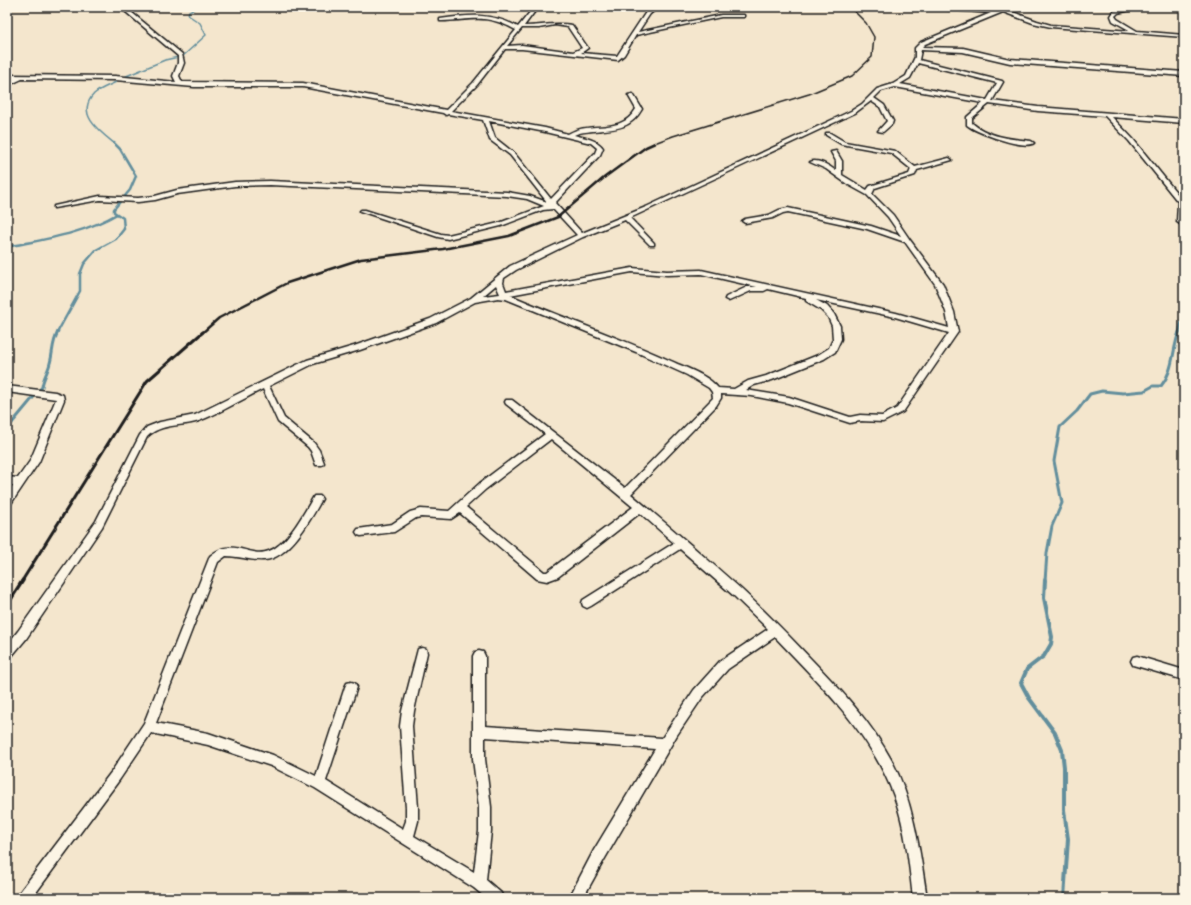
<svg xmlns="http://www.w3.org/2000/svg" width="1191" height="905" viewBox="0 0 1191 905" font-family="'Indie Flower',sans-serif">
<rect width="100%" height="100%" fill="#f4e6cd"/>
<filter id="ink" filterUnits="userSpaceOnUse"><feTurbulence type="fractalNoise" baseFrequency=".025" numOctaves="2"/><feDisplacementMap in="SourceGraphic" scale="8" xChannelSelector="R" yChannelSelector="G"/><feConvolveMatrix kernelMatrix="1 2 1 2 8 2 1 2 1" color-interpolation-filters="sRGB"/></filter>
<g filter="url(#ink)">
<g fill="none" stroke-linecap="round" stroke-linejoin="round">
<g stroke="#628e9c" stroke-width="1.5">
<path d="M124 77 165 60 183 56 206 35 200 23 188 15 189 11 200 7"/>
<path d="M115 144C100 132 75 114 94 94 99 89 110 85 116 82"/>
</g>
<g stroke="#628e9c" stroke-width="2.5">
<path d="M7 247C45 239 83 234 117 214"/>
<path d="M57 333 80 291V274L84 264 96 250 116 239 124 229 123 218 114 212V209L130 190 136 176 120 149 114 143"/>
<path d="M1179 333 1184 307"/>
</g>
<g stroke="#628e9c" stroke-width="3">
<path d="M7 429 42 387C43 378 48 372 50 363 53 353 52 342 58 332"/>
<path d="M1045 581 1047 553 1052 526 1062 503 1054 461 1060 427 1077 411 1090 394 1102 391 1123 393 1144 391 1153 386H1161C1174 370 1172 351 1179 332"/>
</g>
<path stroke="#628e9c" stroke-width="4" d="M1045 580 1044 598 1052 637 1051 644 1044 656 1027 669 1021 683 1029 698 1055 733 1062 750 1064 767V810L1068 839 1064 898"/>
<g stroke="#1c1c1c" stroke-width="3">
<g id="street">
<path d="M120 7H125L182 54 184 63 179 76 182 82 303 83 446 110 473 83 516 30C485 13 474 20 442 21H440V19C469 15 491 12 518 27L534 7H538L524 26C540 26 555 22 572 25L588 48 581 53 617 56 646 12 653 7H658L650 14 638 32 721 15H744V17H721L636 35 624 55 618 60 522 49H505L477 85 451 111 545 128 568 134C591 120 620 136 636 109L628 95 633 94 642 109C630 130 614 129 593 131 586 132 580 132 574 135 584 138 597 139 603 148L600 155 555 203 582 233 646 207 851 111 862 104 877 89 893 84 906 76 915 57V48L921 42 991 13 926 8 924 7H945L996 11 1006 7H1012L1007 10 1037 21 1051 25 1131 31 1113 21 1111 16 1114 11 1134 7H1143L1118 13 1115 16 1117 19 1137 31 1184 35V37L1051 27 1033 23 1003 12 925 44 922 47 963 48 1010 59 1184 72V76L1010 63 963 52 921 50 919 60 1002 81 1003 82 992 101 1038 107 1184 119V123L1112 117 1133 139 1184 202 1182 223 1180 224 1177 222 1178 202 1129 141 1105 116 1038 111 989 104 972 118V123C988 137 1011 139 1031 141L1034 143C1024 150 977 133 967 125V117L983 103 895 87 881 91 874 98 884 105 893 121 892 124 883 132 878 131 887 121 880 107 871 101 855 113 630 218 654 243V245H650L625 220 583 237 516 270 504 278 503 283 506 291 632 268 667 271 701 270 896 313 949 328 946 312 935 284 905 242 867 229 788 212 783 213 773 218 745 223 742 221 745 219 769 215 779 210 788 208 871 226 901 236 888 217 867 195 847 184 826 169 810 162C817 158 830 166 836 171V161L831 152 836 151 842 161V175L867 190 870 186 909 174 911 169 891 153 841 144 826 135V133H830L845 142 895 151 915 167 949 158 952 160 917 170 915 175 875 188 872 194 893 215 910 240 943 284 954 312 958 332 903 412 883 422 860 421 850 423 788 403 752 396 721 394V398L716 406 631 494C668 525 705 557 741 589 765 611 788 635 811 659 842 691 871 722 892 761 914 803 920 852 927 898H913C909 864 906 829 894 796 870 731 821 686 775 637L728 669 702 698 677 735 604 860 583 898H569L594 850 655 749 485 737V759L491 807V831L486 880 501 893 503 898H486L474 888 315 788 271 766 208 745 151 733 120 779 32 898H17L19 893 112 771 144 723 210 556C233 536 249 559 269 551 288 544 304 513 314 496H320L322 499C311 519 289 559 264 560 251 561 239 556 226 556L218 562 156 723 208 733 273 755 316 776 345 687 347 683 351 682 355 683 357 687 326 781 403 829 406 821V808L400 726 402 711 417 653 418 649 422 648 426 649 427 653 414 711 412 726 418 808V821L414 836 474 872 479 831V807L473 759V656L475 652 479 651 483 652 485 656V726L662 738 694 690 720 661 768 629 734 596 680 549 591 606 587 608 583 606 582 603 583 600 674 543 640 513 558 577 547 581 537 579 460 513 451 519 421 517 416 518 394 532 361 536 358 535 356 532 358 529 392 524 410 512 421 509 449 511 480 483 545 434 506 404 505 402 506 400H512L625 488 713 398 712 392 709 388 687 375 636 352 506 299 498 298 475 302 436 323 360 350 313 364 269 386 284 418 314 443 319 450 324 463 322 465H316L311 451 308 447 278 422 263 389C243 399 220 413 199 421 182 427 161 423 147 437L102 527 26 639 11 657 7 658V645L18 631 96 521 140 435 147 427 160 422 195 415 307 360 354 346 430 319 471 298 510 266 577 235 553 209 543 210 501 226 448 239 438 237 360 211 361 210H365L441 234 448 235 499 223 544 206 527 199 507 196 270 185 235 186 177 194 155 200 138 202 100 200 54 208V206L100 196 138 198 155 196 177 190 235 182 270 181 507 192 530 196 547 202 510 155 490 140 483 120 448 114 446 115 443 113 303 87H194L115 80 22 79 7 86V82L14 79H7V75L115 76 176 82 173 76 178 63V56ZM555 25 568 27 582 48 573 52 522 45 507 46 522 28H539ZM918 63 997 83 987 100 900 84 910 78ZM489 121 545 132 591 143 597 148 595 153 551 199 514 153 495 138ZM632 272 667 275 701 274 757 287H747L726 297 725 299 729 301 751 291H764L768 289 806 298V301L821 310 828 317 832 326 833 339 829 348 818 355 766 376 748 381 734 389 718 388C708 375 686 368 671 361 618 337 563 318 510 295ZM496 285 500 294 483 296ZM816 300 895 317 949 333 897 408 882 416 860 415 850 417 789 397 746 390 754 385 772 380 824 359 835 352 841 339 840 326 834 314 827 306ZM551 439 633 507 547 572H544L466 507 486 489Z"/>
<path d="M7 386 55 392 63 395 64 400 39 462 10 505 7 506V494L13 485H7V477L18 478 30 461 56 399 7 392Z"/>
<path d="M1137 656 1184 670V680L1133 665 1131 661 1133 657Z"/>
</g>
</g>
<use href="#street" fill="#fcf5e5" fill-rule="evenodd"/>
<path stroke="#1c1c1c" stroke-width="1.5" d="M652 144 673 136 809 94 852 76 872 57 874 37 866 23 850 7"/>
<path stroke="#1c1c1c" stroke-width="2.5" d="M202 333 219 318 287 283 361 259 443 249 509 236 558 217 605 177 646 147 655 143"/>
<path stroke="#1c1c1c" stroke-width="3" d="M22 581 147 381 203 332"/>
<path stroke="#1c1c1c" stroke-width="4" d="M7 605 23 580"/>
</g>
</g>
<rect width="1191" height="905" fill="none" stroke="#fcf5e5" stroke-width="24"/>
<rect x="12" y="12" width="1167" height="881" fill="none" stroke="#1c1c1c" stroke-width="1.5" filter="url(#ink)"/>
</svg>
